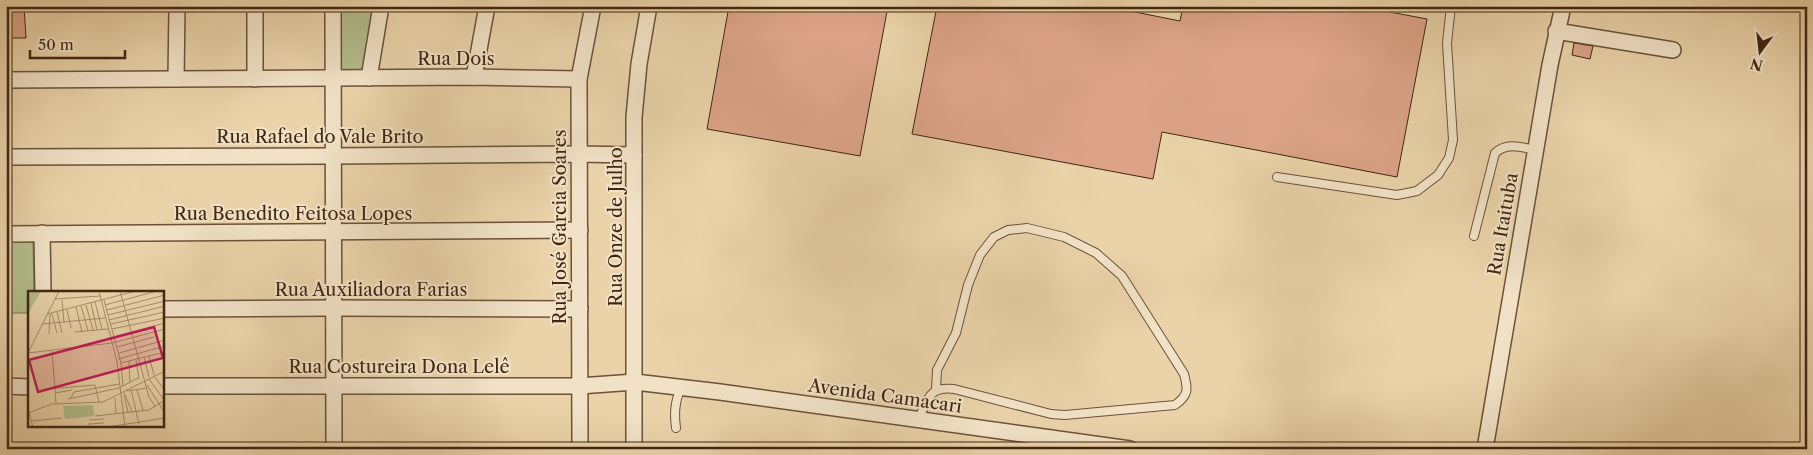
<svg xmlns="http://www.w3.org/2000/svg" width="1813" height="455" viewBox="0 0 1813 455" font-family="'Libre Caslon Text',serif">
<rect width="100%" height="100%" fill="#ead3a9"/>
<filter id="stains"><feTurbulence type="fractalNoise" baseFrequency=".004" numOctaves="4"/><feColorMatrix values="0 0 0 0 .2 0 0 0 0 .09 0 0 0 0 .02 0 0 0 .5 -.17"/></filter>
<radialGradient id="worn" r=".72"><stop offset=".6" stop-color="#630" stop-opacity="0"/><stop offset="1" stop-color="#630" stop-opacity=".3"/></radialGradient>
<g fill="#b2be8b" stroke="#7a724e">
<path d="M336 6H375L364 71 336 69Z"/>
<path d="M33 241 34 292H29V313H6V242Z"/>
</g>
<g fill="#dca388" stroke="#412712">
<path d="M6 6H24L26 38H6Z"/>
<path d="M729 6H888L860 156 707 129Z"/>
<path d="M937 6H1105L1180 21 1183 6H1358L1427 19 1397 177 1162 132 1153 179 912 134Z"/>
<path d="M1574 43 1593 46 1590 59 1572 55Z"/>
</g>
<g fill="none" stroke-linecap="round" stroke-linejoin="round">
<g stroke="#6b5238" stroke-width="10">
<g id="lane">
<path d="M1277 177 1397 195 1417 191 1438 175 1449 158 1453 140 1447 43 1451 6"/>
<path d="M1474 236 1495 153C1507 142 1521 147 1535 150"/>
<path d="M918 420C928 400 928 386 954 389L1051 414 1065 415 1175 405C1189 395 1188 389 1184 374L1122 276 1096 253 1064 237 1027 228 1008 230 994 237 980 255 968 285 956 333 937 370 936 389"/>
<path d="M676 428C674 412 675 402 681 387"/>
</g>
</g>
<g stroke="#6b5238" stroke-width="18">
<g id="street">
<path d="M255 6V79"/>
<path d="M333 6 334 449"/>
<path d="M1556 31 1673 50"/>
<path d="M474 77 487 6"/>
<path d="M369 78 381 6"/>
<path d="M176 79 177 6"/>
<path d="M6 80 474 77 579 79"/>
<path d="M6 157 333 156 578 154 634 155"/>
<path d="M42 233 43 292"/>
<path d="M6 234 580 230"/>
<path d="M162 309 333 308 580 309"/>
<path d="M6 386 29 387"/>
<path d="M162 386H579L635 382 720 392 1130 449"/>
<path d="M580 449 579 79 593 6"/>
<path d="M634 449V117L639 64 649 6"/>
<path d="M1485 449 1550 65 1563 6"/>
</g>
</g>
<use href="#lane" stroke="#f1e2c7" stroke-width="8"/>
<use href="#street" stroke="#f1e2c7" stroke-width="15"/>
</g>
<g text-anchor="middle" stroke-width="4" stroke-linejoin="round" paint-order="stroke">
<g font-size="18" fill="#412712" stroke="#f1e2c7">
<text x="456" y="65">Rua Dois</text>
<text x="320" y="143">Rua Rafael do Vale Brito</text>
<text x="293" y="220">Rua Benedito Feitosa Lopes</text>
<text transform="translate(1503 224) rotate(-80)" y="6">Rua Itaituba</text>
<text transform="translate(560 227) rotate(-90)" y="6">Rua José Garcia Soares</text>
<text transform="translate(616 227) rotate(-90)" y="6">Rua Onze de Julho</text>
<text x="371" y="296">Rua Auxiliadora Farias</text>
<text x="399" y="373">Rua Costureira Dona Lelê</text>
<text transform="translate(885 396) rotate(8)" y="6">Avenida Camacari</text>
</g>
</g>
<g transform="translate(28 291)">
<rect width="136" height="136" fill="#ead3a9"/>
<path d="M0 0H13L0 23ZM65 114 66 125 37 128 35 115Z" fill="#b2be8b"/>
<path fill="none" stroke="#a68e6d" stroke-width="1" d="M71 0 89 71 97 136M92 0 121 106 127 115M27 8 72 5M34 9 36 32M76 9 93 72 95 95M67 11 74 38M63 12 69 39M58 14 65 39M77 14 129 0M53 15 60 40M48 16 54 41M39 19 43 37M79 19 137 4M29 21 34 42M19 23 108 0M24 23 29 42M80 24 137 10M81 29 137 15M14 33 77 27M83 33 137 21M84 38 137 27M47 41 80 38M21 43 22 23M86 46 137 32M89 56 126 46M24 60 28 112M0 62 84 52 137 38M0 62 31 0M91 62 137 49M121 65 126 84M116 66 121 86M90 68 137 55M108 69 111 88M101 70 102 92M93 72 137 61M127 86 137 100M121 88 136 109M119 94 137 122M19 98 67 94 71 111M103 98 111 133M109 99 115 119M99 100 119 97M96 101 104 121M27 102 44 99M96 104 100 121M43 107 46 101 91 93M87 107 88 123M40 108 91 97 110 87M0 118 5 136M0 122 24 113 75 111 137 80M67 125 121 119 137 109M61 129 76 128M3 130 34 127M60 133 76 132M80 136 137 127"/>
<path fill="#c2185b" fill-opacity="0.15" stroke="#c2185b" stroke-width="2.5" d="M126 36 135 67 10 101 1 69Z"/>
<rect width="136" height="136" fill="none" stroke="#412712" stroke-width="2.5"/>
</g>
<rect width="1813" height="455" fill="none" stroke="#ead3a9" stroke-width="25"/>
<rect x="8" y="8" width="1798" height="440" fill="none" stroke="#412712" stroke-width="2.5"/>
<rect x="12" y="12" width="1788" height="430" fill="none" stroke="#412712"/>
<g transform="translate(1760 52) rotate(195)" stroke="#f1e2c7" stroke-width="4" paint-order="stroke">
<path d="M0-4L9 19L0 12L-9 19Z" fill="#412712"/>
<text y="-8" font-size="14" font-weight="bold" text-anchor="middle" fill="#412712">N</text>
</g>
<path d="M30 50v8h95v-8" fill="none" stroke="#412712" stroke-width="2.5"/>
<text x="38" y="50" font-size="15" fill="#412712" stroke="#f1e2c7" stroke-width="4" paint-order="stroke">50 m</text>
<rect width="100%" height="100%" filter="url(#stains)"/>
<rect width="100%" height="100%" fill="url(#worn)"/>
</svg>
